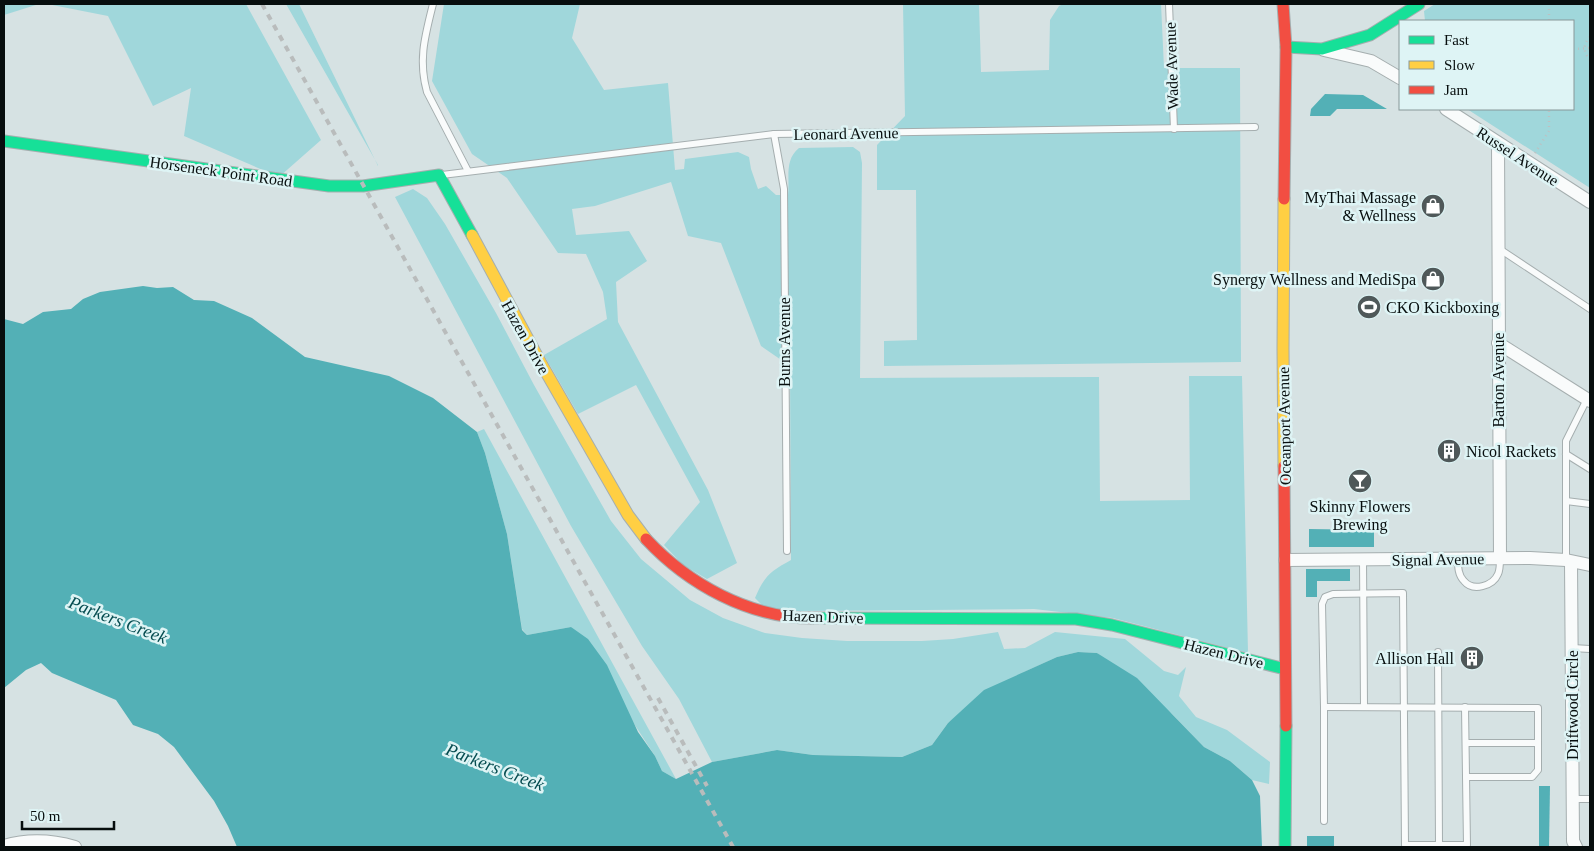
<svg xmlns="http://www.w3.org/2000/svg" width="1594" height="851" viewBox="0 0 1594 851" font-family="Georgia,serif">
<rect width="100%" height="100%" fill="#d6e2e3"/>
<g fill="#a0d7db">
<path d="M4 4H39L4 15Z"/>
<path d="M47 4H246L321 140 279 177 184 136 191 88 153 106 108 16Z"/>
<path d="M286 4H299L378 166V165Z"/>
<path d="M444 4H580L572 38 604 90 668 83 675 170 684 169 685 159 738 152 749 157 751 169 758 189 766 186 776 195H788C790 178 784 160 799 148L853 147 860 152 862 163 860 378 1099 377 1100 501 1190 500 1189 376H1242L1248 653 1113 618 1034 609 797 611 765 608 755 598C764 576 771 571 791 560L790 366 761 346 721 243 688 236 671 182 595 206 572 209 576 235 629 231 647 261 616 282 618 322 708 490 737 563 707 579 683 565 664 545 700 502 636 385 578 414 544 355 607 319 603 292 586 254 558 253 507 178 472 154 432 81Z"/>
<path d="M903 4H979L981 72 1049 70 1050 20 1059 6 1063 4H1161L1164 68H1240L1241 362 884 366V341L917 340 916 190H877V145L905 116Z"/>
<path d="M1435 4H1590V188L1467 109H1573V21H1425L1424 11Z"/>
<path d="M413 189 427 198 445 224 496 313 534 385 611 521 641 559 690 600 723 618 765 633 802 638 847 641H922L953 639 998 632 1004 649 1025 648 1055 632 1125 639 1164 671 1178 675 1186 667 1179 696 1196 717 1227 730 1270 762 1269 784 1252 780 1230 761 1204 747 1172 714 1097 653 1078 652 1057 657 1024 672 958 715 948 723 932 745 902 757 813 755 777 750 712 762 679 699 642 646 571 526 395 197Z"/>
<path d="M484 429 676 779 662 771 655 756 571 627 527 635 522 629 507 534 485 453 477 432Z"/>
</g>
<g fill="#53b0b6">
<path d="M1325 94 1363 95 1387 109H1337L1330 116H1310L1311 109Z"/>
<path d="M143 286 157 288 173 287 194 300 214 301 252 318 305 357 389 376 433 398 477 432 485 453 507 534 522 630 527 635 571 627 588 639 607 665 638 732 655 756 662 771 676 779 712 762 777 750 813 755 902 757 932 745 948 723 984 690 1057 657 1078 652 1097 653 1137 678 1204 747 1230 761 1252 780 1260 796 1262 847H237L228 826 214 801 174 747 158 734 133 725 116 700 52 673 41 663 26 670 4 688V319L23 324 43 312 71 309 83 299 100 292Z"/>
<path d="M1309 529 1374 530V547H1309Z"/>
<path d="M1306 569H1350V581H1317V597H1306Z"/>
<path d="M1539 786H1550L1549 847H1539Z"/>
<rect x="1307" y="836" width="27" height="11"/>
</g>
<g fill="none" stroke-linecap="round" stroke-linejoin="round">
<g stroke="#a5aeaf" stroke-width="8">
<g id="lane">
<path d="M433 4C425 36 418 60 427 92L468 171"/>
<path d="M1169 4 1174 129"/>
<path d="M774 134 784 189 787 551"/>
<path d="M442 175 774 134 1255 127"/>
<path d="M1498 248 1590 309"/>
<path d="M1566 454 1590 469"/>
<path d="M1566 501 1590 504"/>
<path d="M1363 559 1364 707"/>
<path d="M1458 559C1458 567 1458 575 1464 581 1473 592 1493 586 1498 574 1500 570 1500 563 1500 558"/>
<path d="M1566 560V441L1587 399"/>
<path d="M1572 648 1590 649"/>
<path d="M1324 707 1538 708V770L1532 777H1466"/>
<path d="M1466 743H1538"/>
<path d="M1572 799H1590"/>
<path d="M1324 821V707L1322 604 1325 597 1333 594 1403 593 1405 845H1439L1438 652"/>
<path d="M1439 845H1467L1465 707"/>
</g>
</g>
<g stroke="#a5aeaf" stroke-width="14">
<g id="street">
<path d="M1324 50 1371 61 1400 78"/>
<path d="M1446 109 1590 202"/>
<path d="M1498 143 1500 558"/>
<path d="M1498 343 1590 401"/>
<path d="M1285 560 1530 558 1566 560 1590 565"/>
<path d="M1571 562 1573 841 1576 847"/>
<path d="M4 846C28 839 51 840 75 847"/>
</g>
</g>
<g stroke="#a5aeaf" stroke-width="13">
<g id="fast">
<path d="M1286 47 1322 49 1370 35 1419 4"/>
<path d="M4 141 329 186H363L439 175 472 235"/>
<path d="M812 618 1076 619 1112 625 1285 669"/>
<path d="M1285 847 1286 726"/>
</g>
</g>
<g stroke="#a5aeaf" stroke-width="13">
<g id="slow">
<path d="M472 235 542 365 628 515 646 539"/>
<path d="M1284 466 1283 349 1284 199"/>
</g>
</g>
<g stroke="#a5aeaf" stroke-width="13">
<g id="jam">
<path d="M1283 4 1286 47 1284 199"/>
<path d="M1284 466 1286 726"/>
<path d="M646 539C688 584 749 618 812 618"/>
</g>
</g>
<g stroke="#bdc1c2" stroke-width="2.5" stroke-dasharray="1 4" stroke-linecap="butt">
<path d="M1549 4V21"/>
<path d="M1590 37C1583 44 1583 52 1590 60"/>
<path d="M1573 49 1590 48"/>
<path d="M1535 153 1549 131V109"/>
</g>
<use href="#lane" stroke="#f9fbfb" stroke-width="6"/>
<use href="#street" stroke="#f9fbfb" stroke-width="12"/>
<use href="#fast" stroke="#16e098" stroke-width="11"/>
<use href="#slow" stroke="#ffcf43" stroke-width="11"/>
<use href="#jam" stroke="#f24e42" stroke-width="11"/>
<g stroke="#b9bcbc" stroke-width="4" stroke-dasharray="6 6" stroke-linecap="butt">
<path d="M262 4 733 847"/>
<path d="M658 698 707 786"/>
</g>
</g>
<defs>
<g id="shop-disc" transform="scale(1.25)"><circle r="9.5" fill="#4f5859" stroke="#def4f5"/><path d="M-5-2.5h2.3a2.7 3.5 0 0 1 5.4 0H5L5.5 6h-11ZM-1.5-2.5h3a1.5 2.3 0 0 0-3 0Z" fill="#fff"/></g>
<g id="stadium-disc" transform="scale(1.25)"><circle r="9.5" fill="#4f5859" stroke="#def4f5"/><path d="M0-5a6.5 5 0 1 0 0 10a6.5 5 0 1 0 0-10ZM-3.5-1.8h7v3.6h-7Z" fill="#fff"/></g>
<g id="building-disc" transform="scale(1.25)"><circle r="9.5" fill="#4f5859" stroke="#def4f5"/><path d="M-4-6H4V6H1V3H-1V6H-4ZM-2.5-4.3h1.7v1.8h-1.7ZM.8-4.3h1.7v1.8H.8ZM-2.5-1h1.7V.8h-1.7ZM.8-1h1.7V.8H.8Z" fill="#fff"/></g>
<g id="bar-disc" transform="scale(1.25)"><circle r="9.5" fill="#4f5859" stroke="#def4f5"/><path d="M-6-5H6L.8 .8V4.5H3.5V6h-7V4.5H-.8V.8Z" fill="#fff"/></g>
</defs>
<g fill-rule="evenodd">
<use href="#shop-disc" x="1433" y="206"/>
<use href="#shop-disc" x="1433" y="279"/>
<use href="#stadium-disc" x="1369" y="307"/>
<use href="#building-disc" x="1449" y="451"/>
<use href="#bar-disc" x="1360" y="481"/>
<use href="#building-disc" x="1472" y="658"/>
</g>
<g text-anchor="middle" stroke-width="5" stroke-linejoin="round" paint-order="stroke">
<g font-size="16" fill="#070e0e" stroke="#def4f5">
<text transform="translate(1171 66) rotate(-92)" y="6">Wade Avenue</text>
<text transform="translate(846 133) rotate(-1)" y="6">Leonard Avenue</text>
<text transform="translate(1518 156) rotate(33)" y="6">Russel Avenue</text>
<text transform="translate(221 171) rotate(8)" y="6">Horseneck Point Road</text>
<text transform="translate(526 337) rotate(61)" y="6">Hazen Drive</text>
<text transform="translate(784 342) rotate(-90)" y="6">Burns Avenue</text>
<text transform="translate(1498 380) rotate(-90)" y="6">Barton Avenue</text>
<text transform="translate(1284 426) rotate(-91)" y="6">Oceanport Avenue</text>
<text transform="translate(1438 559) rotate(-1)" y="6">Signal Avenue</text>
<text transform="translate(823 616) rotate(2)" y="6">Hazen Drive</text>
<text transform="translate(1224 653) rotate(14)" y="6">Hazen Drive</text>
<text transform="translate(1572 705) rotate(-90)" y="6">Driftwood Circle</text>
</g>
<g font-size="16" fill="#070e0e" stroke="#def4f5" text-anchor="end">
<text x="1416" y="203">MyThai Massage<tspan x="1416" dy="18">&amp; Wellness</tspan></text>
<text x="1416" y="285">Synergy Wellness and MediSpa</text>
<text x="1386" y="313" text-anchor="start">CKO Kickboxing</text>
<text x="1466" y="457" text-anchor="start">Nicol Rackets</text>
<text x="1360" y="512" text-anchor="middle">Skinny Flowers<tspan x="1360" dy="18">Brewing</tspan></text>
<text x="1454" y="664">Allison Hall</text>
</g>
<g font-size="18" font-style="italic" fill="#064d51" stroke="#def4f5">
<text transform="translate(118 620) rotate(21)" y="6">Parkers Creek</text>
<text transform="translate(495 767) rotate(21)" y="6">Parkers Creek</text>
</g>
</g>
<rect width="1594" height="851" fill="none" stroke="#070e0e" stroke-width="10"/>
<rect x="1399" y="20" width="175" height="90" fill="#def4f5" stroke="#889899"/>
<rect x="1409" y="36" width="25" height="8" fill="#16e098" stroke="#889899"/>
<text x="1444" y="45" font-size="15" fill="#070e0e">Fast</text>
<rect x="1409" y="61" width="25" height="8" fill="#ffcf43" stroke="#889899"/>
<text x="1444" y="70" font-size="15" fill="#070e0e">Slow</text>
<rect x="1409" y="86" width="25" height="8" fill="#f24e42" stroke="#889899"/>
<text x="1444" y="95" font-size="15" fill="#070e0e">Jam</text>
<path d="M22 821v8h92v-8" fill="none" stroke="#070e0e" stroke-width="2.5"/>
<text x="30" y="821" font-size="15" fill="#070e0e" stroke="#def4f5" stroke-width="4" paint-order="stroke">50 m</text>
</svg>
